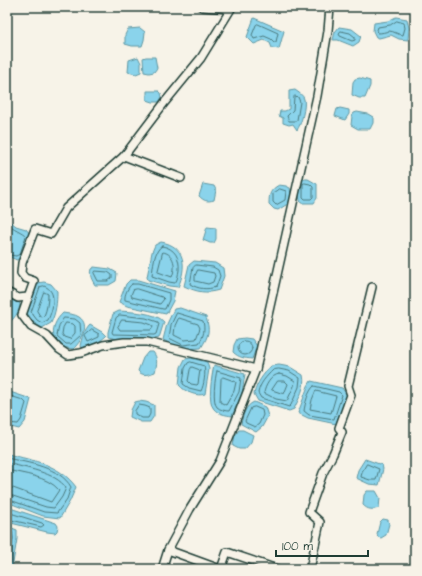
<svg xmlns="http://www.w3.org/2000/svg" width="422" height="576" viewBox="0 0 422 576" font-family="'Architects Daughter',sans-serif">
<rect width="100%" height="100%" fill="#f7f3e8"/>
<filter id="ink" filterUnits="userSpaceOnUse"><feTurbulence type="fractalNoise" baseFrequency=".025" numOctaves="2"/><feDisplacementMap in="SourceGraphic" scale="8" xChannelSelector="R" yChannelSelector="G"/><feConvolveMatrix kernelMatrix="1 2 1 2 8 2 1 2 1" color-interpolation-filters="sRGB"/></filter>
<g filter="url(#ink)">
<g fill="#8ad3eb" stroke="#5f97a2">
<path d="M396 17 407 19 409 28 408 40 399 39 391 35 379 38 376 37 373 31 374 23 388 21Z"/>
<path d="M254 18 284 31 279 49 272 48 270 43 264 40 254 44 247 37Z"/>
<path d="M339 27 352 29 361 36 359 42 353 46 338 40H333L335 32Z"/>
<path d="M140 28 145 32 144 40 142 46H132L125 44V35L128 29Z"/>
<path d="M138 57 141 63V72L136 74 128 72 129 60Z"/>
<path d="M146 57H155L157 68 154 72 149 73 144 72 143 58Z"/>
<path d="M360 78 370 81V86L365 98H359L352 95 353 82 355 79Z"/>
<path d="M295 90C299 93 303 95 304 99 306 106 301 125 297 130L293 124 289 125 283 123V118L279 116 280 111H285L289 109V91Z"/>
<path d="M147 91H159L161 93 162 97 159 102H153L147 100Z"/>
<path d="M340 108 349 110V114L345 120 335 116 337 109Z"/>
<path d="M357 112 368 114 373 117V123L370 129H358L351 125 352 116 354 113Z"/>
<path d="M302 179H308L317 184V198L314 203H301C298 195 297 185 302 179Z"/>
<path d="M203 184 214 186 216 190 214 200C207 202 204 201 199 196Z"/>
<path d="M279 185 286 186 290 188 291 195 289 203 278 210 274 209 269 204C269 194 270 190 279 185Z"/>
<path d="M7 219 16 226 26 229 30 234 23 257 17 260 7 256Z"/>
<path d="M207 227 216 228V239L214 243H210L203 240Z"/>
<path d="M161 242C186 246 187 267 178 287L169 286 148 280 147 277 152 252 155 245Z"/>
<path d="M194 261 215 263 223 268 224 276 219 290C206 294 197 292 184 286L189 265Z"/>
<path d="M94 267 110 269 117 273 116 281 109 285H95C92 280 89 275 91 269Z"/>
<path d="M130 280H138L175 291 173 301 166 314 127 306 119 302 126 284Z"/>
<path d="M44 282 51 284 57 291C57 303 56 312 51 323L42 328 34 323 27 313 37 283Z"/>
<path d="M7 295 17 300 20 304C19 312 16 316 10 322L7 320Z"/>
<path d="M180 308 206 317C210 331 209 335 201 348L182 349 163 340 167 324 174 309Z"/>
<path d="M119 311C131 312 156 312 164 322L159 338 155 339H117L108 337V332L113 314Z"/>
<path d="M63 313C68 314 75 314 79 317 91 325 81 342 73 349 50 347 48 327 63 313Z"/>
<path d="M90 325 102 332 106 336C100 342 90 347 82 348L81 346C83 338 84 331 90 325Z"/>
<path d="M245 338 252 339 257 346 252 359C244 358 239 358 233 352L234 345 237 339Z"/>
<path d="M148 352H153C158 358 157 364 155 372 149 374 143 377 138 371L143 358Z"/>
<path d="M191 358 207 362 209 369 205 394C197 397 185 392 179 385L181 367 185 359Z"/>
<path d="M214 365 245 374 242 393 232 416C226 415 218 414 214 409 207 402 212 375 214 365Z"/>
<path d="M279 365 290 367 303 375C306 387 299 398 294 409L289 411 258 401 254 394C257 382 263 375 271 366Z"/>
<path d="M311 381 342 388 347 395 336 424 308 418 298 413 308 386Z"/>
<path d="M7 391 31 399 25 422 19 429 7 426Z"/>
<path d="M139 401 146 402 154 405V416L150 422H141L130 417 131 410 135 402Z"/>
<path d="M254 402 265 407 268 416 262 427 256 432 241 424C243 415 245 406 254 402Z"/>
<path d="M239 430H243L253 435 251 442 245 449H239L233 446 235 435Z"/>
<path d="M8 454C34 461 59 464 76 487L70 501 60 518 43 516 7 502V456Z"/>
<path d="M365 459 382 465 383 469 379 485 369 484 356 478 358 470Z"/>
<path d="M367 491H376L380 498 379 508C372 510 368 510 363 505L364 495Z"/>
<path d="M7 507 56 523 58 526 57 531 55 533 47 532 7 522Z"/>
<path d="M383 519 388 520 389 524 386 535 381 538 378 537 377 534 380 522Z"/>
<path d="M7 526 17 530V539L12 569H7Z"/>
</g>
<g fill="none" stroke-linecap="round" stroke-linejoin="round">
<g stroke="#4a797d" stroke-width="1">
<path d="M397 21 404 23 405 28 403 35C398 35 394 31 389 31 385 32 382 33 378 33L377 30 378 27 390 25Z"/>
<path d="M258 24 278 33 276 42H274L271 39 264 36 254 39 252 35 256 25Z"/>
<path d="M341 31 350 33 355 37V40L352 41 340 36 339 34Z"/>
<path d="M295 96 298 97 300 102 297 120 296 121H289L287 116 293 110 294 97Z"/>
<path d="M305 183 310 184 313 187V197L311 199H305L303 197V184Z"/>
<path d="M280 189 286 191 285 200 276 205 273 202V194Z"/>
<path d="M7 223C13 229 23 232 26 236L20 254 16 256 10 255 7 258"/>
<path d="M162 246C175 248 180 258 179 270 178 275 178 279 175 283L169 282 152 276C153 267 154 250 162 246Z"/>
<path d="M163 252C175 254 176 267 172 277L158 272Z"/>
<path d="M196 265 213 267 218 270 220 276 216 287C207 290 198 289 190 284L193 268Z"/>
<path d="M198 270 214 273 215 276 213 282 208 284 195 281V276Z"/>
<path d="M95 271 108 272 112 275V278L108 281H98L94 273Z"/>
<path d="M132 284H138L169 293V300L165 309H163L125 300C124 295 128 287 132 284Z"/>
<path d="M44 286C58 291 53 309 48 320L42 323 37 320 31 312 40 287Z"/>
<path d="M137 289 162 297 164 299 160 304 132 297 131 295 133 290Z"/>
<path d="M44 292 48 294C48 302 47 309 44 316L42 317 40 316 37 311Z"/>
<path d="M177 313 203 321C205 329 204 336 199 343L183 345 169 338 171 325Z"/>
<path d="M120 315 146 318 158 322 159 324 156 334 154 335 113 334 112 332 116 318Z"/>
<path d="M64 318 75 319 80 323 81 335 71 344H66L57 336 59 326Z"/>
<path d="M179 318 198 324 200 328 196 339 184 340 174 335 175 326Z"/>
<path d="M122 320 144 322 152 325 153 327 151 330H120L118 327Z"/>
<path d="M66 323 73 324 75 326V333L70 339 64 337 62 334 63 328Z"/>
<path d="M92 330 99 334V337L88 342 85 336Z"/>
<circle cx="245" cy="348" r="7"/>
<path d="M191 362 204 366C206 373 204 385 201 391L189 388 183 384 185 368 188 363Z"/>
<path d="M192 367 200 370 198 384 197 385 191 384 188 381 190 370Z"/>
<path d="M279 369 289 371 300 378 299 387 291 405 289 407 261 398 258 393C260 383 266 377 273 370Z"/>
<path d="M217 371 241 378 239 392 229 411C226 411 220 410 217 407 212 402 215 377 217 371Z"/>
<path d="M279 374 287 376 295 381 294 386 287 401 276 399 264 393C265 386 271 375 279 374Z"/>
<path d="M223 377 234 381 236 382 234 391 226 405 220 402 221 379Z"/>
<path d="M278 381H285L288 384 284 394 272 390Z"/>
<path d="M314 386 339 392 342 395 334 419 309 415 304 411C305 404 308 391 314 386Z"/>
<path d="M316 391 336 396 331 413 310 409 312 400Z"/>
<path d="M7 395 23 400 26 403 21 420 18 424 7 423"/>
<path d="M139 405 145 406 150 408V414L148 418H142L135 414V411Z"/>
<path d="M255 407 262 410 263 415 259 424 255 427 246 423 245 421 251 408Z"/>
<path d="M7 458C28 463 60 467 71 487L67 499 57 513 44 512 7 499"/>
<path d="M7 463C24 468 56 472 66 488L62 497 54 508 46 507 7 494"/>
<path d="M367 464 379 469 376 480H370L361 477 362 472Z"/>
<path d="M7 470C23 474 47 476 59 490L51 502 13 488H7"/>
<path d="M7 512 42 523 44 525 41 527 7 519"/>
<path d="M7 530 12 532 13 538 9 569"/>
</g>
<g stroke="#1f3d34" stroke-width="10">
<g id="minor">
<path d="M124 156 66 208 51 234 35 229 22 263 21 273 25 278 34 281 22 315 31 327 47 336 59 349 68 355 81 353 103 345 124 342H147L256 369"/>
<path d="M181 178 124 156 165 102 201 58 231 9 202 7"/>
<path d="M7 292 18 298 28 297"/>
<path d="M168 550 220 569"/>
<path d="M162 569 168 550 190 509 220 461 256 369 317 96 328 31 330 7"/>
<path d="M221 569 227 552 277 569"/>
<path d="M310 569 320 522 309 512 323 473 333 454 342 432 339 428 351 395 348 386 372 287"/>
</g>
</g>
<use href="#minor" stroke="#f7f3e8" stroke-width="7"/>
</g>
</g>
<rect width="422" height="576" fill="none" stroke="#f7f3e8" stroke-width="24"/>
<rect x="12" y="12" width="398" height="552" fill="none" stroke="#1f3d34" stroke-width="1.5" filter="url(#ink)"/>
<path d="M276 550v6h92v-6" fill="none" stroke="#1f3d34" stroke-width="2"/>
<text x="282" y="550" font-size="12" fill="#1f3d34" stroke="#f7f3e8" stroke-width="3" paint-order="stroke">100 m</text>
</svg>
